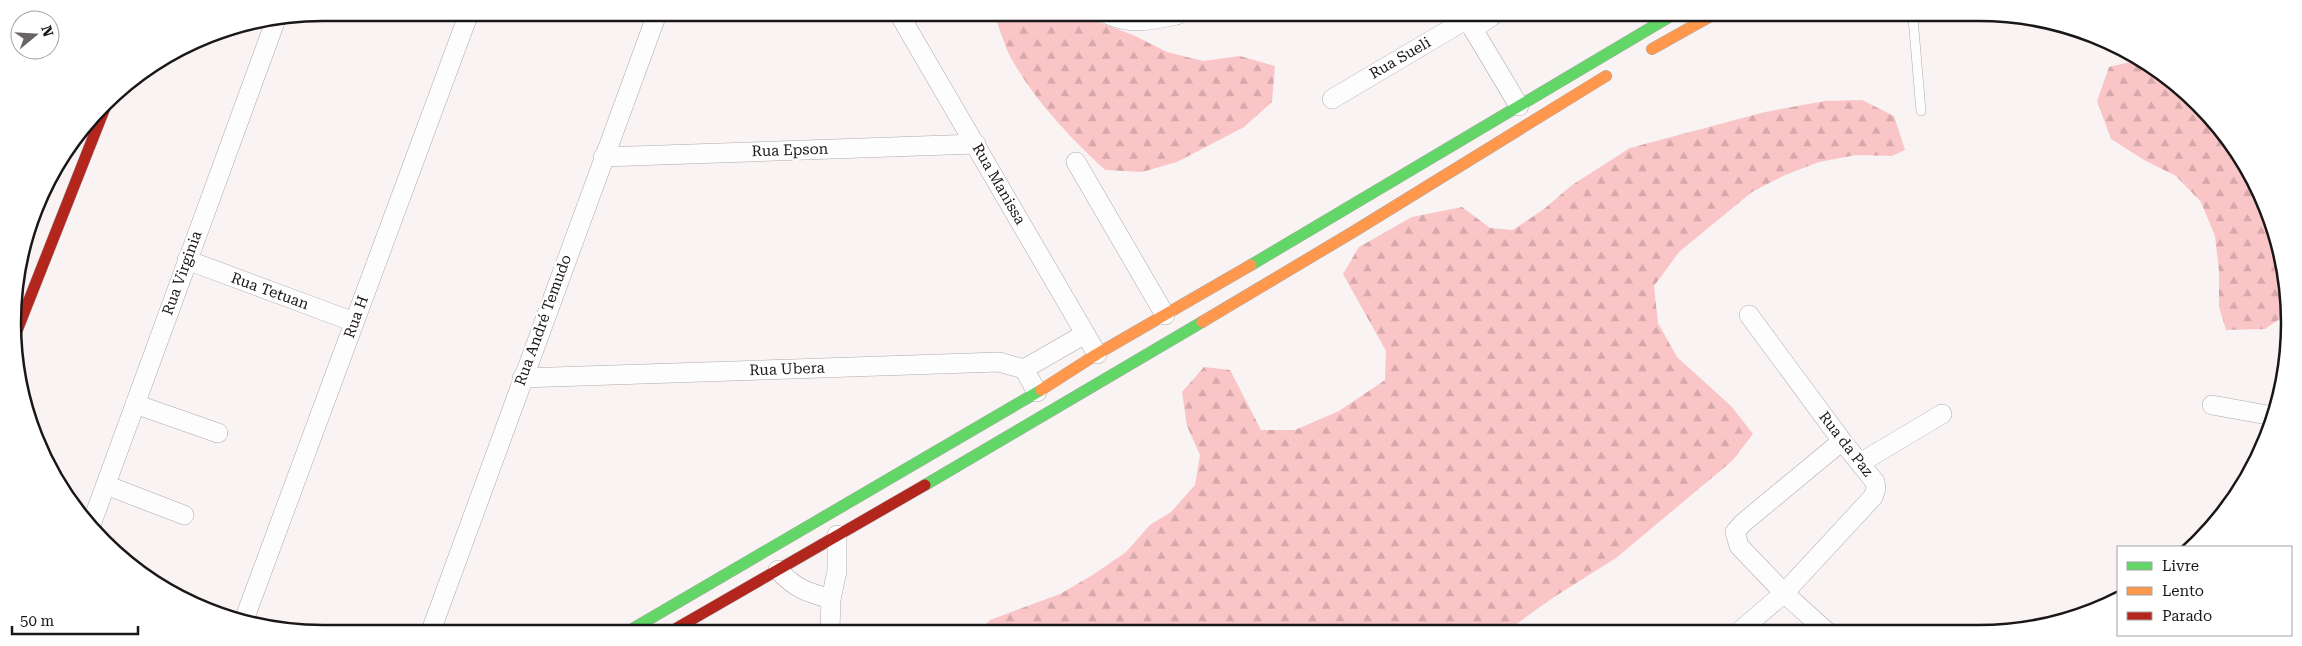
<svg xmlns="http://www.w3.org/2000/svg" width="2302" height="646" viewBox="0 0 2302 646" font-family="'Roboto Serif',serif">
<defs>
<pattern id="forest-firs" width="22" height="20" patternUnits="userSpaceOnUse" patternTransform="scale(1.25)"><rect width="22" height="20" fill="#fac5c7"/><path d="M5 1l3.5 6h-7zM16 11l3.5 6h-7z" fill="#d6a8aa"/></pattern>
</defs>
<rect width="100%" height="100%" fill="#f9f3f3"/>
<g fill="url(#forest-firs)">
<path d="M994 15H1090L1101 23 1133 35 1167 52 1203 61 1240 56 1275 66 1272 102 1244 127 1177 162 1142 172 1105 170C1069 137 1035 101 1011 58 1004 45 1000 29 994 15Z"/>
<path d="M2139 60 2151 65 2237 150 2283 262 2284 316 2265 329 2226 330 2219 307V271L2215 236 2201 202 2176 176 2144 160 2111 139 2097 101 2109 67Z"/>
<path d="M1862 100 1894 116 1905 150 1892 156 1856 155 1819 162 1785 175 1752 192 1679 252 1654 286 1658 323 1677 357 1732 407 1753 434 1732 461 1616 558 1551 599 1508 630 981 629 990 620 1060 594 1091 576 1126 552 1150 525 1171 512 1195 485 1200 455 1187 426 1182 392 1204 367 1230 370 1261 430H1295L1339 411 1385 380 1386 351 1343 274 1359 247 1412 217 1462 207 1490 228 1513 230 1544 209 1572 185 1630 148 1765 112 1825 101Z"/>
</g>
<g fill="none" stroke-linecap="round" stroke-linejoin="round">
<g stroke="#afaaaa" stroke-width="10">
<path id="lane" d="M1913 18 1921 111"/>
</g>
<g stroke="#afaaaa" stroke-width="20">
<g id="street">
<path d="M899 14 1097 354"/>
<path d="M1109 15C1132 25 1153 20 1177 15"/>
<path d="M1469 16 1473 29 1519 106"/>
<path d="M1473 29 1491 17"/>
<path d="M1332 99 1469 18"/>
<path d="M603 157 976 144"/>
<path d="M1076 162 1165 315"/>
<path d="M187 260 354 322"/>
<path d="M1024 369 1085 334"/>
<path d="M522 378 999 362 1024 369 1037 392"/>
<path d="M135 404 218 433"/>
<path d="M2212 405 2273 416"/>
<path d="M1860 463 1942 414"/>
<path d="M106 485 184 515"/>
<path d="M91 525 275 22"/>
<path d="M778 570C796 589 806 592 831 599"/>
<path d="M244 620 469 13"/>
<path d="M432 628 657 14"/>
<path d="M830 629 831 599 837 571V535"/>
<path d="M1741 630 1784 593 1873 497 1876 489 1875 482 1842 441 1749 315"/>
<path d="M1826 631 1784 593 1739 546 1735 532 1743 523 1842 441"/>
</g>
</g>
<g stroke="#afaaaa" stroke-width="12">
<g id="fast">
<path d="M1251 265 1669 17"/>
<path d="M925 485 1202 322"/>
<path d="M634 628 1041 390"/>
</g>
</g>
<g stroke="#afaaaa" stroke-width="12">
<g id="slow">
<path d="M1652 49 1709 17"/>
<path d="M1202 322 1353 232 1606 76"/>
<path d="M1041 390 1097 354 1251 265"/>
</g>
</g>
<g stroke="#afaaaa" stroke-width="12">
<g id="jam">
<path d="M16 333 106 105"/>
<path d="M677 628 925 485"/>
</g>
</g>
<use href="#lane" stroke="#fefdfd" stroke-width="9"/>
<use href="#street" stroke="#fefdfd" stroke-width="19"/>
<use href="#fast" stroke="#63d668" stroke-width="11"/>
<use href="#slow" stroke="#ff974d" stroke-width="11"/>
<use href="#jam" stroke="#b3261e" stroke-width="11"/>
</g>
<g text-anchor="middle" stroke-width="5" stroke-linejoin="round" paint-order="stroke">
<g font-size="15" fill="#1b1717" stroke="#fff">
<text transform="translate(1400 58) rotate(-30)" y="5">Rua Sueli</text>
<text transform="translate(790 150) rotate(-2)" y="5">Rua Epson</text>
<text transform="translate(999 184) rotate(60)" y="5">Rua Manissa</text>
<text transform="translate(182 273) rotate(-70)" y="5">Rua Virginia</text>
<text transform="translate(270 291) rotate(20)" y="5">Rua Tetuan</text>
<text transform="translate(356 317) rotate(-70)" y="5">Rua H</text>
<text transform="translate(543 320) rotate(-70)" y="5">Rua André Temudo</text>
<text transform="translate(787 369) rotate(-2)" y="5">Rua Ubera</text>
<text transform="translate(1846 444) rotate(52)" y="5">Rua da Paz</text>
</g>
</g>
<path d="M0 0H2302V646H0ZM323 21H1979A302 302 0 0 1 2281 323V323A302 302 0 0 1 1979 625H323A302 302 0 0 1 21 323V323A302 302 0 0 1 323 21Z" fill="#fff" fill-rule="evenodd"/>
<path fill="none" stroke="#1b1717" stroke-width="2.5" d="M323 21H1979A302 302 0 0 1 2281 323V323A302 302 0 0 1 1979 625H323A302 302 0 0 1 21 323V323A302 302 0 0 1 323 21Z"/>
<rect x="2117" y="546" width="175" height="90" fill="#ffffff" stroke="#a4a2a2"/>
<rect x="2127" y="562" width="25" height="8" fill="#63d668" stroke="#a4a2a2"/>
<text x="2162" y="571" font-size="15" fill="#1b1717">Livre</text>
<rect x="2127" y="587" width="25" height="8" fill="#ff974d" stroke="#a4a2a2"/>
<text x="2162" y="596" font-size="15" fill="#1b1717">Lento</text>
<rect x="2127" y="612" width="25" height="8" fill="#b3261e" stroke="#a4a2a2"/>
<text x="2162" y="621" font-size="15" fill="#1b1717">Parado</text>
<g transform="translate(35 35) rotate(72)"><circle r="24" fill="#ffffff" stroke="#a4a2a2"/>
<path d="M0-4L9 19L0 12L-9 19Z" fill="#696464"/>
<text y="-8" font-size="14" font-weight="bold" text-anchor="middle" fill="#1b1717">N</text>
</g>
<path d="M12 626v8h126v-8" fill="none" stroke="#1b1717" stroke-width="2.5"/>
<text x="20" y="626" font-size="15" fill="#1b1717" stroke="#ffffff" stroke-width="4" paint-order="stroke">50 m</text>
</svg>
